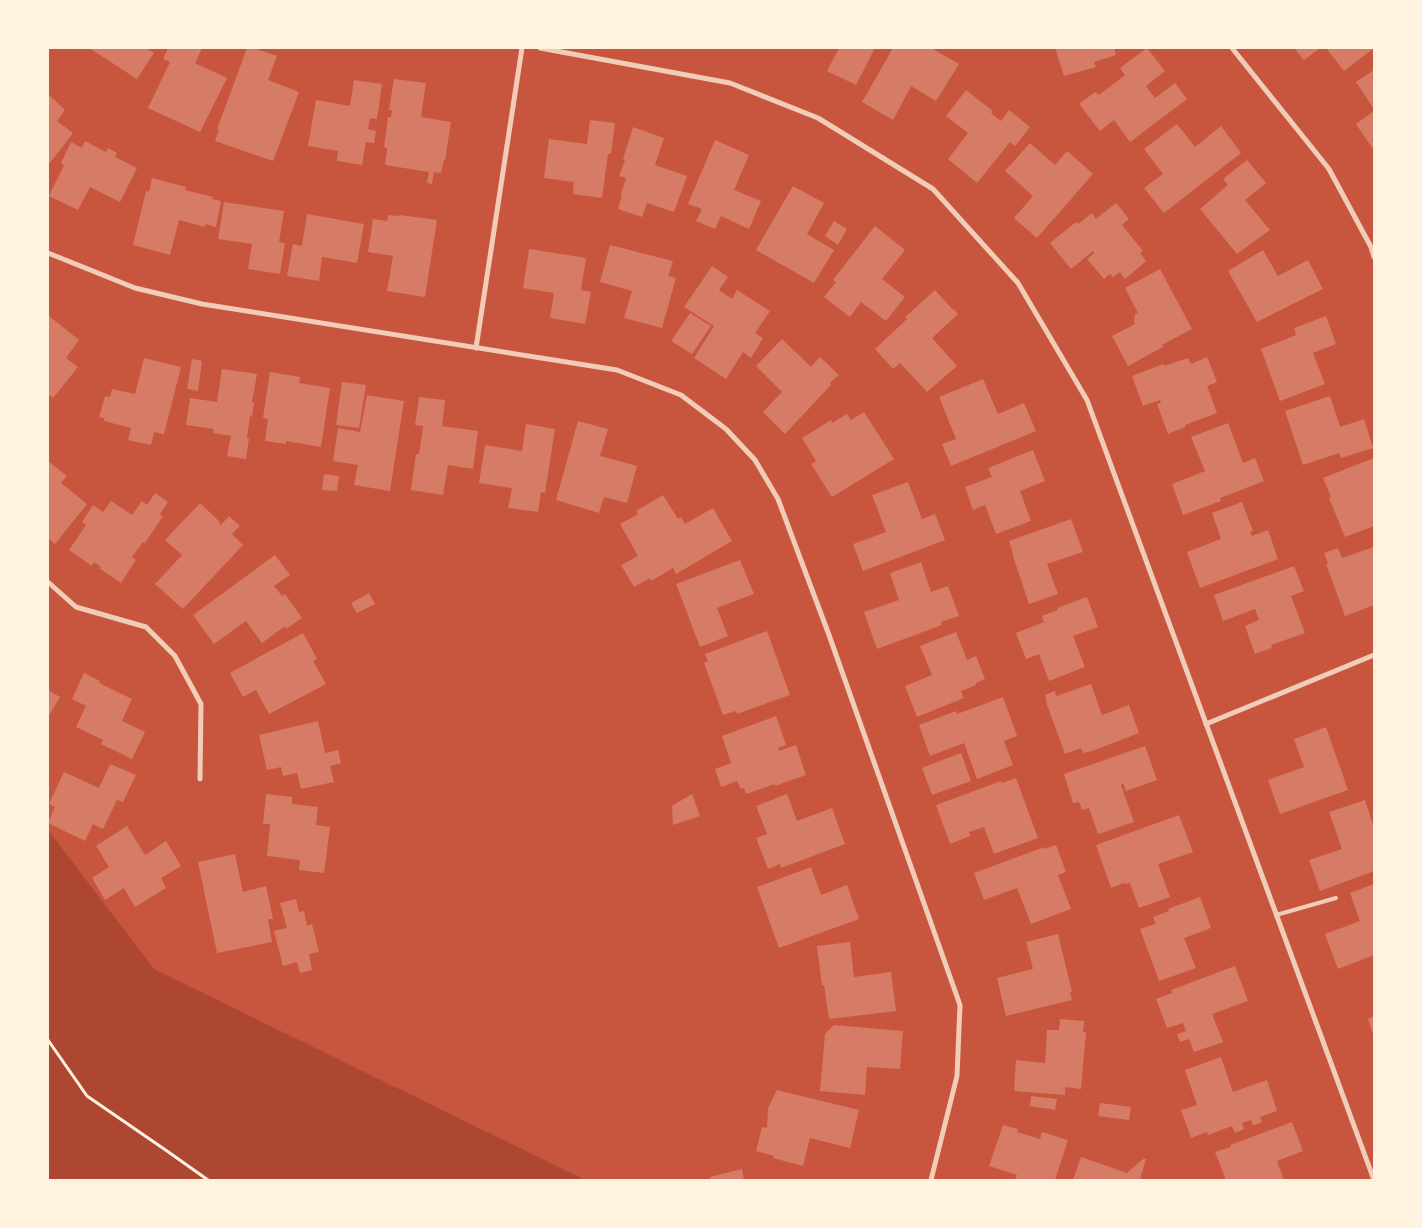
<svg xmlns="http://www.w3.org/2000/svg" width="1422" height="1228" viewBox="0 0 1422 1228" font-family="'Noto Sans',sans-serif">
<rect width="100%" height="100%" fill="#c8553d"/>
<path fill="#ae4732" d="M48 830 154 969 585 1180H48Z"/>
<g fill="#d67c66">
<path d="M89 48H146L154 53 137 79Z"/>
<path d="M168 48H202L195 63 227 78 200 132 148 108 170 62 163 59Z"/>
<path d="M247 48H253L277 56 268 80 299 92 273 161 215 141 219 130 217 129Z"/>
<path d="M839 48H875L856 85 827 71Z"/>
<path d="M893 48H934L933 49 959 64 936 101 911 86 893 120 862 102Z"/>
<path d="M1055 48H1114L1116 55 1094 62 1096 67 1064 76Z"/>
<path d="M1147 48 1165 71 1146 86 1155 98 1175 83 1187 99 1130 142 1114 120 1100 131 1079 104 1095 92 1099 95 1125 75 1120 68Z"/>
<path d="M1294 48H1320L1304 60Z"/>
<path d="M1326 48H1374L1344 71Z"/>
<path d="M1374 70V109L1356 82Z"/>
<path d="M394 79 426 83 421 117 451 122 445 160H444L441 173 434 172 432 184 427 183 429 172 385 165 387 151V148L384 147 388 117H391L392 110H389Z"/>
<path d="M354 80 382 84 377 119 370 118 368 129 376 131 374 143 366 142 362 165 337 161 338 151 308 146 316 100 350 106Z"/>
<path d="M966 90 993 111 991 113 1001 121 1009 110 1030 127 1015 146 1010 142 977 183 948 159 968 133 946 116Z"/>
<path d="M48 94 65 110 57 121 73 133 50 163 48 161Z"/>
<path d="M1374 111V148L1373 149 1356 124Z"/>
<path d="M590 120 615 123 611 154H608L602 198 573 194 574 182 544 178 549 139 587 144Z"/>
<path d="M1177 124 1195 147 1221 126 1241 153 1164 213 1144 188 1163 174 1144 149Z"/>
<path d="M633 127 664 138 655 165 687 176 674 212 647 203 642 217 618 209 622 195 621 194 626 178 619 176 625 160 623 159Z"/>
<path d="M715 140 749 155 734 190 761 201 749 229 721 216 715 229 696 221 702 209 688 204Z"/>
<path d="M85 141 106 152 108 148 117 153 115 157 137 168 120 202 90 187 78 210 49 196 64 165 61 163 71 142 82 148Z"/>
<path d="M1030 143 1055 165 1067 151 1093 174 1037 238 1014 218 1033 196 1005 171Z"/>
<path d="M1247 160 1266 183 1245 200 1270 230 1237 254 1200 209 1228 185 1223 179Z"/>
<path d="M152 178 186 187 185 190 213 197 212 199 221 201 216 227 205 224V227L179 220 170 255 133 245 146 191 149 192Z"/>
<path d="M793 186 824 203 807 234 834 250 814 283 756 250Z"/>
<path d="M224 202 284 211 279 242 285 243 280 274 248 269 252 244 218 239Z"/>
<path d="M1116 203 1129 219 1122 225 1143 251 1140 253 1146 261 1125 279 1120 272 1113 277 1110 274 1104 279 1087 259 1094 253 1093 251 1071 269 1050 243 1076 222 1078 224 1092 213 1096 219Z"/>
<path d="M307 214 364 224 357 263 322 257 319 281 287 276 293 244 302 246Z"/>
<path d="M388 215 399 216 400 215 437 220 425 297 387 291 393 256 368 252 373 219 387 221Z"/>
<path d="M834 221 847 229 838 245 825 236Z"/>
<path d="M875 226 905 250 882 279 905 297 886 321 861 302 850 317 824 297 836 282 833 280Z"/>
<path d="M610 245 673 261 668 276 676 278 662 328 624 318 632 291 600 282Z"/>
<path d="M529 249 586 258 581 290 591 292 585 324 550 318 554 293 523 288Z"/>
<path d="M1263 250 1278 276 1308 260 1323 289 1257 322 1228 271Z"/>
<path d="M712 266 728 277 719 290 732 299 737 290 770 311 755 333 763 338 751 358 743 352 726 379 694 358 714 326 684 307Z"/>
<path d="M1160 269 1192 329 1162 345 1163 347 1128 366 1112 336 1135 324 1134 321 1135 314 1138 313 1125 288Z"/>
<path d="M935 290 953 310 954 309 958 314 932 338 957 366 927 392 900 363 893 369 875 349 907 319 905 317Z"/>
<path d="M690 313 711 326 692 354 671 341Z"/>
<path d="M49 316 79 340 66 358 78 367 53 398 48 394V318Z"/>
<path d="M1326 316 1336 344 1313 353 1325 384 1280 401 1261 349 1296 335 1294 328Z"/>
<path d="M782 339 811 367 820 357 839 375 830 383 831 385 785 434 763 412 782 392 756 366Z"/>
<path d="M1207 357 1217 382 1207 386 1217 413 1185 425V427L1168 434 1157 404 1161 403 1160 400 1143 406 1132 376 1163 364 1164 366 1188 358 1191 364Z"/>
<path d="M144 358 181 367 164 434 154 432 151 445 128 440 131 428 104 421V418L99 417 105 396 110 397 112 389 135 394Z"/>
<path d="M192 359 202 361 198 391 187 389Z"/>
<path d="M222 369 257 374 252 402 254 403 252 416H250L247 438H249L246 459 227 456 231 436 213 433 214 429 186 425 190 398 217 402Z"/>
<path d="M270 372 300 377 299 383 330 388 321 447 286 441V444L265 441 268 419 263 418Z"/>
<path d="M983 379 998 414 1024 403 1036 431 951 466 942 444 956 439 939 397Z"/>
<path d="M342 382 366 385 359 428 336 425Z"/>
<path d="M367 395 404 401 390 491 354 485 358 465 333 461 338 428 360 432Z"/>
<path d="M1330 396 1340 427 1364 419 1373 448 1341 458 1339 453 1303 465 1285 411Z"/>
<path d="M419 397 445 400 442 426 478 431 473 469 448 465 443 495 411 490 416 454H419L423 426 415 425Z"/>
<path d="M864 412 894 459 832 497 811 464 816 461 802 438 831 420 832 423 847 414 851 420Z"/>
<path d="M578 421 608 429 600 456 637 466 627 503 604 497 599 513 556 500Z"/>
<path d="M1228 423 1243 463 1255 458 1264 481 1220 498 1221 501 1183 515 1172 484 1205 471 1191 437Z"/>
<path d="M526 424 555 429 545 493 541 492 538 512 508 508 512 488 479 483 485 445 522 451Z"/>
<path d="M1033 450 1045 481 1020 491 1031 521 996 534 985 505 973 510 965 487 992 477 988 468Z"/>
<path d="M1374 458V492L1373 493 1374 495V526L1345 537 1329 498 1331 497 1323 478Z"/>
<path d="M48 461 67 476 61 483 87 504 55 544 48 538Z"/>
<path d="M324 474 339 476 337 491 322 490Z"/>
<path d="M908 482 922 519 935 514 945 540 863 571 853 544 886 532 872 495Z"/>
<path d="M155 493 168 502 160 514 163 516 145 543 143 542 132 557 136 560 121 583 99 568 101 567 94 562 92 566 69 550 86 525 82 522 93 505 103 512 111 501 132 515 142 501 147 505Z"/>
<path d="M663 495 678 519 681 517 685 524 713 508 732 541 676 574 673 568 651 581 650 578 634 587 621 565 638 556 620 524 638 514 636 511Z"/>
<path d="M1242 502 1253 531 1250 532 1252 536 1268 530 1278 559 1200 588 1187 552 1221 539 1212 513Z"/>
<path d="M200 503 220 522 219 523 221 525 229 516 240 526 232 534 243 545 183 609 155 584 182 555 165 540Z"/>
<path d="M1071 519 1083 552 1047 564 1058 594 1029 604 1013 556 1014 557 1009 541Z"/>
<path d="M1374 547V605L1345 616 1326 564 1328 563 1324 553 1338 548 1342 558Z"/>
<path d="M275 555 290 575 274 586 282 596 285 594 302 618 286 629 285 626 262 643 246 621 214 644 193 615Z"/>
<path d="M740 560 754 594 717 608 728 636 700 647 676 584Z"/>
<path d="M921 562 931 592 948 586 959 616 941 622 942 625 877 649 864 612 899 600 890 573Z"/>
<path d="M1294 566 1304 591 1291 596 1305 633 1271 645 1272 648 1255 654 1245 626 1259 620 1255 609 1223 621 1214 595Z"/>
<path d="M369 593 375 604 357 613 351 603Z"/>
<path d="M1087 597 1098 627 1073 636 1085 667 1049 681 1039 654 1026 659 1016 633 1044 622 1042 616 1058 610 1057 608Z"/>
<path d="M767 631 790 695 737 714 736 711 723 715 704 663 708 661 705 654Z"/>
<path d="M956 632 967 660 976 656 985 679 976 683V685L961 691 964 698 917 717 905 686 932 675 920 646Z"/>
<path d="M303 633 317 659 313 661 326 684 269 714 256 690 243 697 230 673Z"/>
<path d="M84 673 100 681 99 683 132 699 122 721 145 732 132 759 101 744 103 740 76 727 86 706 72 699Z"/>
<path d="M1091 684 1102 715 1129 705 1139 733 1092 751 1083 753 1081 748 1065 754 1046 702H1047L1045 695 1055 691 1056 696Z"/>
<path d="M48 690 60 697 48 717Z"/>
<path d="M1003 697 1017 736 1004 741 1013 765 977 779 964 743 930 756 919 725 956 711 957 714Z"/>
<path d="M776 716 786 745 778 748 779 751 796 745 806 775 775 786V784L746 794 744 788 741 789 737 781 721 787 715 769 731 763 722 736Z"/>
<path d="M318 721 325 753 338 750 341 763 330 766 334 782 301 789 297 773 283 776 281 767 267 770 259 735Z"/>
<path d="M1326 727 1348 790 1280 814 1268 780 1304 767 1294 739Z"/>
<path d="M1145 746 1157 780 1126 791 1123 783 1121 785 1134 822 1098 834 1089 808 1082 810 1079 802 1073 803 1064 774Z"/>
<path d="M961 753 971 781 932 795 922 768Z"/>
<path d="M110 764 136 775 123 802 117 800 103 829 93 824 85 841 48 823 55 807 49 804 64 772 99 788Z"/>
<path d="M1016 778 1038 838 994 854 984 827 969 832 970 836 950 844 936 805 1001 781 1002 783Z"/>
<path d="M266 794 292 797V804L318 807 316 825 330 827 324 873 299 870 300 860 267 856 270 824H263Z"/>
<path d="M692 794 700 816 673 825 672 806Z"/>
<path d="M787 794 797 821 832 808 845 844 781 868 780 864 768 869 756 838 767 834 756 806Z"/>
<path d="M1365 800 1374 828V871L1320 891 1309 860 1342 849 1329 812Z"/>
<path d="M1179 815 1193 852 1158 864 1170 897 1139 908 1130 883 1125 884 1124 883 1111 888 1096 845Z"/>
<path d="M127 826 145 855 166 841 181 866 161 878 166 888 135 907 124 888 105 900 92 878 109 867 96 846Z"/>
<path d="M1056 845 1066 872 1058 875 1071 909 1031 924 1017 888 984 900 974 873 1044 847V849Z"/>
<path d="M235 854 243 892 266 886 273 919H268L272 942 217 953 198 862Z"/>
<path d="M811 867 821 895 847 885 859 919 779 948 757 887Z"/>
<path d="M1374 884V955L1338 969 1325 934 1360 921 1350 893Z"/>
<path d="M1200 897 1211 928 1184 938 1196 968 1159 981 1140 929 1156 924 1153 917 1169 911 1168 909Z"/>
<path d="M296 899 299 912 304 911 307 926 312 924 319 952 309 954 312 970 300 973 297 962 283 966 274 931 287 928 280 903Z"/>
<path d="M1058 934 1072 992H1070L1072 1000 1006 1016 997 978 1033 969 1026 942Z"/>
<path d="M850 942 854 977 891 972 896 1011 829 1019 824 985H822L817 946Z"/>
<path d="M1235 966 1248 1001 1212 1014 1223 1042 1194 1052 1189 1039 1180 1042 1177 1034 1186 1031 1183 1023 1167 1028 1156 999 1172 993 1171 990Z"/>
<path d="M1374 1016V1037L1368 1019Z"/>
<path d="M1060 1019 1084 1021 1083 1032H1086L1081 1089 1065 1087V1095L1014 1091 1016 1060 1045 1063 1047 1030H1059Z"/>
<path d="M834 1025 903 1031 900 1069 867 1067 865 1095 820 1091 825 1034Z"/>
<path d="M1221 1057 1233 1092 1267 1080 1277 1111 1260 1117 1262 1122 1253 1126 1251 1120 1242 1123 1244 1129 1235 1133 1232 1126 1208 1135 1207 1132 1191 1138 1181 1110 1197 1105 1185 1070Z"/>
<path d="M777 1090 859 1110 850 1148 810 1138 803 1166 773 1158 774 1156 756 1151 762 1127 767 1128 768 1108Z"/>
<path d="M1031 1096 1057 1099 1055 1110 1030 1106Z"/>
<path d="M1100 1103 1131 1107 1129 1120 1098 1116Z"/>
<path d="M1292 1122 1303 1151 1277 1161 1284 1180H1244L1243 1179 1238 1180H1226L1215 1152 1231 1147 1230 1145Z"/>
<path d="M1003 1125 1018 1129 1017 1132 1040 1139 1042 1132 1068 1140 1055 1180H1015L1017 1175 989 1166Z"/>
<path d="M1081 1157 1127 1173 1143 1159H1146L1140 1180H1073Z"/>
<path d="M742 1169 744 1180H711L710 1177Z"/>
</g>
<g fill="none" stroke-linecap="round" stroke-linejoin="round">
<path stroke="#fff3e0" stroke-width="3" d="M48 1040 87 1096 167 1151 208 1180"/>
<path stroke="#f1ccb7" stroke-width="4" d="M1276 915 1336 898"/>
<g stroke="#f1ccb7" stroke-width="5">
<path d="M540 48 730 83 818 118 933 189 1018 283 1087 400 1374 1180"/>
<path d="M1232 48 1329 169 1371 247 1374 257"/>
<path d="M48 253 135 288 202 304 617 370 681 395 726 429 755 460 778 499 829 635 960 1005 957 1076 931 1180"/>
<path d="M476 348 522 48"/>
<path d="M48 582 76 607 146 627 175 656 201 704 200 779"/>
<path d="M1206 724 1374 655"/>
</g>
</g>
<rect width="1422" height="1228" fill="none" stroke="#fff3e0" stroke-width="98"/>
</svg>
